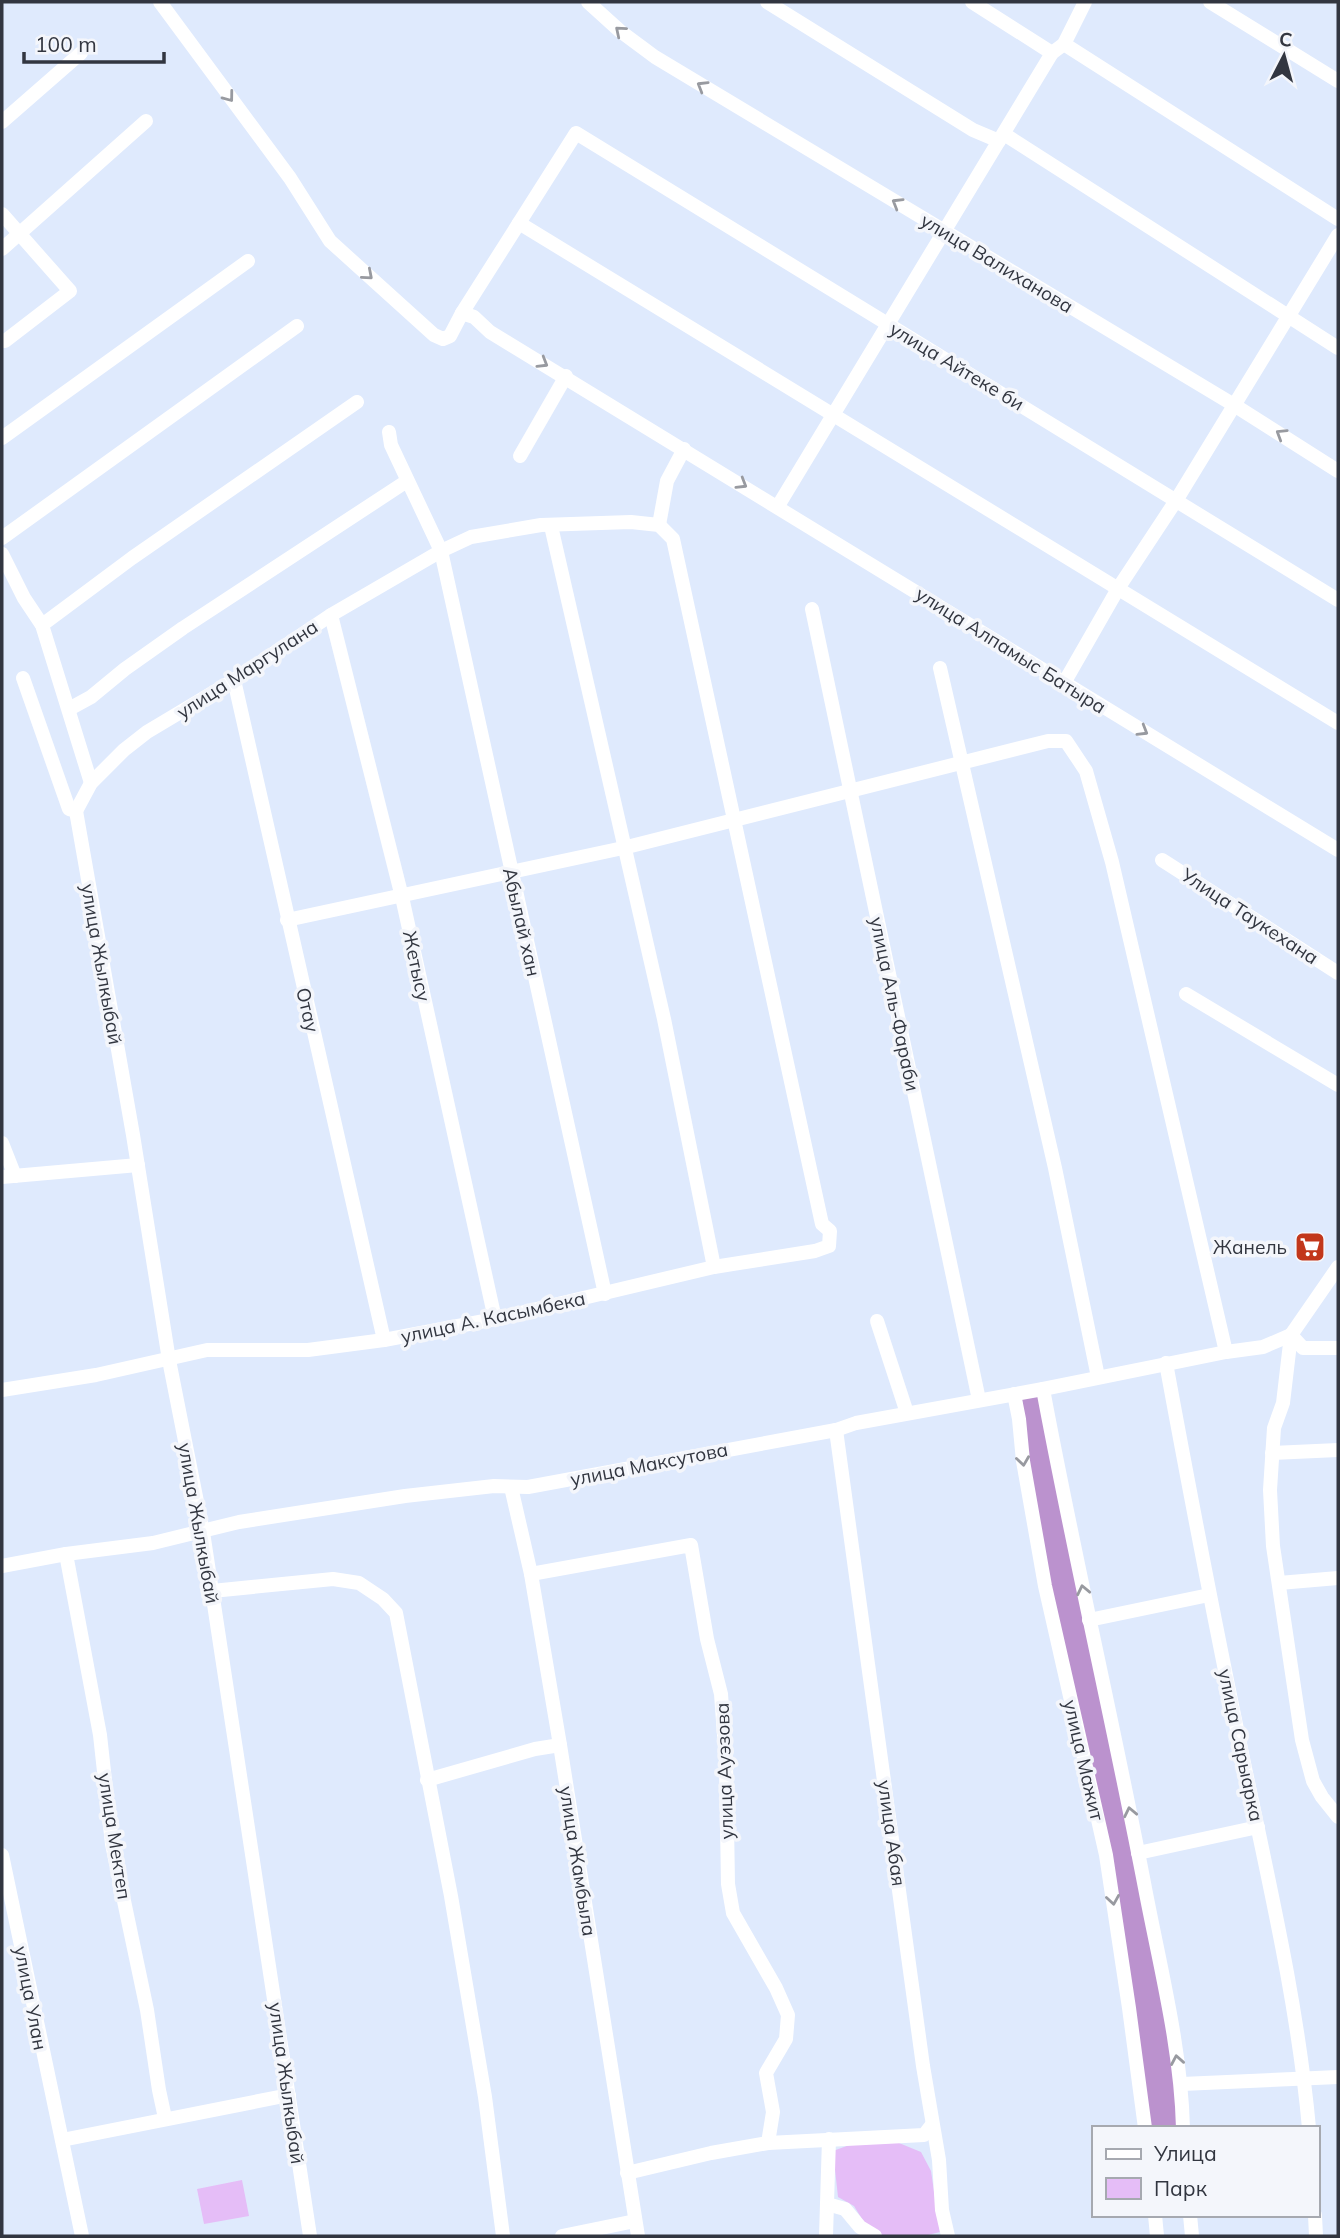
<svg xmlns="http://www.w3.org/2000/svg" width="1340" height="2238" viewBox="0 0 1340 2238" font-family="Mulish,sans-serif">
<rect width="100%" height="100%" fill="#dfeafd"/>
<g fill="#e5bdf7">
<path d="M855 2143H899L921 2152 931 2171 940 2232 924 2236H883L867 2227 854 2206 838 2197 833 2151Z"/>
<path d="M242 2180 249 2216 204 2224 197 2189Z"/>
</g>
<path fill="#bb92ce" d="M1042 1386 1140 1853 1182 2128H1143L1105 1856 1034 1525 1021 1389Z"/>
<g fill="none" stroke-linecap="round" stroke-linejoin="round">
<g stroke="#fff" stroke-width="14">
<path d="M160 2 290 178 330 241 434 335 443 339 450 336 462 313 474 317 490 332 1338 850"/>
<path d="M588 2 620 31 655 57 1234 405 1338 471"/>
<path d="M767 2 973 130 999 141"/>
<path d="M972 2 1052 53"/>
<path d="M1210 2 1338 81"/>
<path d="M1064 44 1338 219"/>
<path d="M2 122 81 53"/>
<path d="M1004 134 1338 348"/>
<path d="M2 214 70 291 5 341"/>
<path d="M519 223 1338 723"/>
<path d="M2 249 146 121"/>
<path d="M462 313 576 133 1338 600"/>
<path d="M389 432 391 445 441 551 605 1294"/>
<path d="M2 438 248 261"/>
<path d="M520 456 566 376"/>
<path d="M778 506 1052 53 1064 44 1085 2"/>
<path d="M659 525 667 481 684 449"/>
<path d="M551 526 664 1019 714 1267"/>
<path d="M2 538 297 326"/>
<path d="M2 554 24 598 42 625 91 783"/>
<path d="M812 609 979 1400"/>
<path d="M331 615 402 897 495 1319"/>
<path d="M42 625 132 558 357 402"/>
<path d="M940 668 1055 1168 1098 1377"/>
<path d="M23 678 69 809 76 811"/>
<path d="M234 680 384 1340"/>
<path d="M1064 683 1119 587 1177 499 1338 235"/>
<path d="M69 709 91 697 125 669 183 628 407 481"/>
<path d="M76 811 133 1135 169 1360 203 1532 310 2236"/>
<path d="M1162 860 1338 973"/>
<path d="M287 920 623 848 1048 741H1066L1086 771 1112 862 1226 1352"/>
<path d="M1186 994 1338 1085"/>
<path d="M2 1143 15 1176"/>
<path d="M2 1177 138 1165"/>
<path d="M1338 1267 1291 1335 1283 1403 1274 1428 1270 1490 1273 1546 1302 1740 1313 1781 1322 1797 1338 1817"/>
<path d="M877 1321 907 1413"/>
<path d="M1291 1335 1303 1348H1338"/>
<path d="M1166 1363C1191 1499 1217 1634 1245 1768 1270 1887 1298 2007 1309 2128"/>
<path d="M1043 1389C1074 1556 1113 1721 1145 1888 1160 1967 1181 2047 1183 2128"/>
<path d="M2 1390 96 1375 207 1350H308L384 1340 495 1319 714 1267 815 1251 829 1246 830 1231 822 1224 673 539 659 525 631 522 541 525 471 537 441 551 331 615 234 680 147 732 124 750 91 783 76 811"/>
<path d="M1014 1394 1019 1419 1023 1461 1045 1586 1106 1855 1129 2008 1145 2128"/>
<path d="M836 1430 923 2066 939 2160 942 2210 948 2236"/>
<path d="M1272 1453 1338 1450"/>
<path d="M511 1487 531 1574 560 1745 638 2236"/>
<path d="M66 1554 100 1735 112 1844 147 2010 159 2090 165 2118"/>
<path d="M2 1566 66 1554 153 1543 239 1522 405 1496 494 1486 528 1487 836 1430 856 1423 1043 1389 1226 1352 1263 1347 1291 1335"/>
<path d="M531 1574 691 1545 707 1639 721 1694 726 1762 728 1884 733 1913 776 1988 788 2015 786 2039 766 2073 773 2112 768 2143"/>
<path d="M1279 1583 1338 1578"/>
<path d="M212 1591 333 1579 359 1583 383 1599 396 1613 451 1896 485 2097 503 2236"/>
<path d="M1089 1620 1209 1595"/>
<path d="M427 1780 535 1749 560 1745"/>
<path d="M1138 1853 1258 1827"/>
<path d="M2 1855 82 2236"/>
<path d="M1182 2084 1338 2077"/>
<path d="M62 2140 289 2095"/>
<path d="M627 2173 711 2153 768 2143 924 2135 931 2126"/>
<path d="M827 2204 845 2209 860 2227 875 2236"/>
<path d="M1155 2215 1157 2236"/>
<path d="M1190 2215 1192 2236"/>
<path d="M1315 2215 1316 2236"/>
<path d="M562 2236 635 2221"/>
<path d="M826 2236 829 2139"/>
</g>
</g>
<defs><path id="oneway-chevron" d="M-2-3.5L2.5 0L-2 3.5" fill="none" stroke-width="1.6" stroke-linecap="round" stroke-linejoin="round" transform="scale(1.75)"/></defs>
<g stroke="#989aa0">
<use href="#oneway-chevron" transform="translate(620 31) rotate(-140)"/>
<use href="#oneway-chevron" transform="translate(702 86) rotate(-149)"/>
<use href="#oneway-chevron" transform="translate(229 97) rotate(53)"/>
<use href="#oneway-chevron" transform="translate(897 203) rotate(-149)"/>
<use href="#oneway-chevron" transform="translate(368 275) rotate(41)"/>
<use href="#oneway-chevron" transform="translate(543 363) rotate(31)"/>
<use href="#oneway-chevron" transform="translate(1281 434) rotate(-148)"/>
<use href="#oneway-chevron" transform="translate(742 484) rotate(31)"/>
<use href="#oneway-chevron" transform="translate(1143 731) rotate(31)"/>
<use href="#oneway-chevron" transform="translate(1023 1461) rotate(82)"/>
<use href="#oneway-chevron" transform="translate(1083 1590) rotate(-102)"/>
<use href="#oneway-chevron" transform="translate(1130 1812) rotate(-102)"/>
<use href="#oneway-chevron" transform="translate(1113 1900) rotate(81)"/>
<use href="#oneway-chevron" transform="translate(1177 2060) rotate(-100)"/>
</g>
<defs>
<g id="supermarket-square" transform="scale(1.575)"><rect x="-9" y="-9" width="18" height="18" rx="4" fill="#c2371b" stroke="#f4f6fb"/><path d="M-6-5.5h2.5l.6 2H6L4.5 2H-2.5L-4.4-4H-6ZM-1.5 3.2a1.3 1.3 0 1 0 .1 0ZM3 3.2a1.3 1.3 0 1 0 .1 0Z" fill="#fff"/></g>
</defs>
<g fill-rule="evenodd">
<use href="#supermarket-square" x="1310" y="1247"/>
</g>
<g text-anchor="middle" stroke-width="7" stroke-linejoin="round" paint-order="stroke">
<g font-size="19" fill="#323640" stroke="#f4f6fb">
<text transform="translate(997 263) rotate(31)" y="7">улица Валиханова</text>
<text transform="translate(957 366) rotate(31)" y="7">улица Айтеке би</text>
<text transform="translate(1011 650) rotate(32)" y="7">улица Алпамыс Батыра</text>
<text transform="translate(247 669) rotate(-33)" y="7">улица Маргулана</text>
<text transform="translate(1250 916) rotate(33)" y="7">Улица Таукехана</text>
<text transform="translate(522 922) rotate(77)" y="7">Абылай хан</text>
<text transform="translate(102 964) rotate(80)" y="7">улица Жылкыбай</text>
<text transform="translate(417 966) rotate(78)" y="7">Жетысу</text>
<text transform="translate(895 1004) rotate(78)" y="7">улица Аль-Фараби</text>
<text transform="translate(308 1010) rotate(77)" y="7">Отау</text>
<text transform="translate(493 1317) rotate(-12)" y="7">улица А. Касымбека</text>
<text transform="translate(649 1464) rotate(-11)" y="7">улица Максутова</text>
<text transform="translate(199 1523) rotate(80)" y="7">улица Жылкыбай</text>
<text transform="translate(1241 1745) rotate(78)" y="7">улица Сарыарка</text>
<text transform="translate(1084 1760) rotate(77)" y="7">улица Мажит</text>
<text transform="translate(724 1771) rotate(-92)" y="7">улица Ауэзова</text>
<text transform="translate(892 1833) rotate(82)" y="7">улица Абая</text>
<text transform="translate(115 1836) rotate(81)" y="7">улица Мектеп</text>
<text transform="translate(578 1861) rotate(81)" y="7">улица Жамбыла</text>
<text transform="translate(31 1998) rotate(79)" y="7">улица Улан</text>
<text transform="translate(287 2083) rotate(82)" y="7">улица Жылкыбай</text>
</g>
<g font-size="19" fill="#323640" stroke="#f4f6fb" text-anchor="end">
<text x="1287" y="1254">Жанель</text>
</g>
</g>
<rect width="1340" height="2238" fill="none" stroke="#323640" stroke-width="7"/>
<rect x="1092" y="2126" width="228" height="91" fill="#f4f6fb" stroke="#a6a9b0" stroke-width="2"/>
<rect x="1106" y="2149" width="35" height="10" fill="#ffffff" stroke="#a6a9b0" stroke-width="2"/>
<text x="1154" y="2161" font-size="21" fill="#323640">Улица</text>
<rect x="1106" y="2178" width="35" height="21" fill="#e5bdf7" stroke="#a6a9b0" stroke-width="2"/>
<text x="1154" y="2196" font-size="21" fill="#323640">Парк</text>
<g transform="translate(1284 56) rotate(6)" stroke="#f4f6fb" stroke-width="5" paint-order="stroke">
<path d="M0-5L12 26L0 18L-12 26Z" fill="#323640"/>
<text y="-10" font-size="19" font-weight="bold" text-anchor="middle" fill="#323640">С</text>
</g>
<path d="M24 52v10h140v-10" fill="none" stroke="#323640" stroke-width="3.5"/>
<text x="35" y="52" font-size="21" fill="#323640" stroke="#f4f6fb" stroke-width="5" paint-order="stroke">100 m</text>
</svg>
